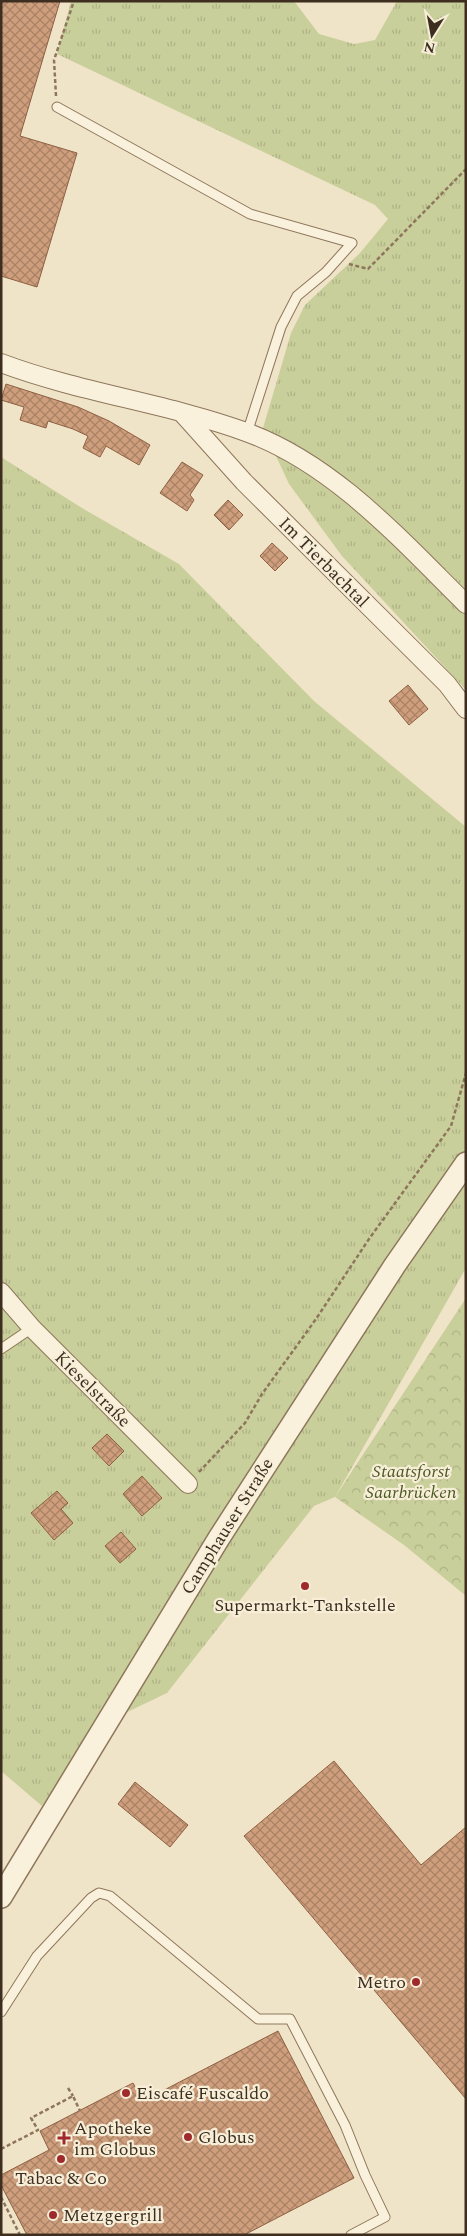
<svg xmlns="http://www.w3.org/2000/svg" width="467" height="2236" viewBox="0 0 467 2236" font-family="Spectral,serif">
<defs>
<pattern id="grass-tufts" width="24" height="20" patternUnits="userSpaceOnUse" patternTransform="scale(1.25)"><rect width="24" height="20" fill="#c9cf9b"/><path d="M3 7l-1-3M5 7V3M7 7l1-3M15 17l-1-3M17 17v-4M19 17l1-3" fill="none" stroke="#aeb285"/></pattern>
<pattern id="forest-crowns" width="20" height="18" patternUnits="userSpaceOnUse" patternTransform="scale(1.25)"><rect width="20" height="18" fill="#c9cf9b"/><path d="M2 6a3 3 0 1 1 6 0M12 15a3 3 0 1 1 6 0" fill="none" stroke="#aeb285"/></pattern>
<pattern id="building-cross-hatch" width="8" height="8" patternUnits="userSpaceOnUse" patternTransform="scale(1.25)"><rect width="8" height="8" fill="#cf9f7d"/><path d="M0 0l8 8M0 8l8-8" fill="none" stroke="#a98266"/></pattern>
</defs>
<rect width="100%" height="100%" fill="#f0e4c8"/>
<g fill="url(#grass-tufts)">
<path d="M71 1H294L319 34 354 44 375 40 397 1H466V690L342 556 289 484 263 428 291 333 305 305 360 253 388 219 375 205 57 54Z"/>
<path d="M1 457 82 508 179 564 314 701 466 827V1268L335 1497 314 1506 167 1693 96 1727 42 1806 1 1771Z"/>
</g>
<path fill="url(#forest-crowns)" d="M466 1298V1596L404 1545 335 1497Z"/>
<g fill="url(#building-cross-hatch)" stroke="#8d5f41">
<path d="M1 1H60L20 136 77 153 37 287 1 276Z"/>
<path d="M6 384 78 407 109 421 150 445 139 465 106 446 100 457 83 448 88 436 73 429 48 421 46 428 20 420 24 407 1 400Z"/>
<path d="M182 462 203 475 190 495 194 500 187 511 160 493Z"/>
<path d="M228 500 243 515 229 530 214 515Z"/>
<path d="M272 543 288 558 275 571 260 556Z"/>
<path d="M408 685 428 709 409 725 389 701Z"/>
<path d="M107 1434 124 1451 109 1466 92 1448Z"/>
<path d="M142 1476 162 1498 142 1516 123 1494Z"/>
<path d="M57 1491 68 1503 61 1509 73 1523 54 1540 31 1513Z"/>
<path d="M121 1532 136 1549 120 1563 105 1546Z"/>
<path d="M334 1761 421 1865 466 1827V2099L244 1836Z"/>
<path d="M135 1782 188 1825 170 1847 118 1804Z"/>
<path d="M278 2031 354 2178 244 2235H27L1 2185V2175L49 2150 40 2131 133 2083 143 2101Z"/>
</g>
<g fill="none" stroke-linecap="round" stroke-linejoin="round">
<g stroke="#8d765c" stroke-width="11">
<g id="service">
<path d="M57 107 250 214 352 243 326 272 297 296 281 327 247 433"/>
<path d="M1 1349 32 1328"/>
<path d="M1 2012 37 1956 91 1898 99 1893 110 1896 258 2019H290L345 2125 365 2175 385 2217 351 2235"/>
</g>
</g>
<g stroke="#8d765c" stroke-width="20">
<g id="minor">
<path d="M1 363C81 393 166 403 246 432 334 464 401 540 466 604"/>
<path d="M183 414 244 482 447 684 466 709"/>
<path d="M1 1292 32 1328 188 1484"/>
</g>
</g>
<g stroke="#8d765c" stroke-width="24">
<path id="tertiary" d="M1 1897 219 1538 395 1265 466 1163"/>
</g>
<g stroke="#8d765c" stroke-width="2.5" stroke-dasharray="4 2.5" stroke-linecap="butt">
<path d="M56 96 54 60 74 1"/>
<path d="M349 264 368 269 466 169"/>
<path d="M199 1472 245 1423 262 1394 316 1319 369 1239 451 1126 466 1073"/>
<path d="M68 2088 73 2096"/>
<path d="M1 2149 38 2130 31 2118 73 2096 80 2111"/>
<path d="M1 2197 20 2235"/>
</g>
<use href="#service" stroke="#faf1dc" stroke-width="9"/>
<use href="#minor" stroke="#faf1dc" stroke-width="18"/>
<use href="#tertiary" stroke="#faf1dc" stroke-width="21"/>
</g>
<g fill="#9e2a2b" stroke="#f7eed8" stroke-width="2">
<circle cx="305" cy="1586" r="5"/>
<circle cx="416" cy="1982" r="5"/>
<circle cx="126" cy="2093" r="5"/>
<circle cx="188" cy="2137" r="5"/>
<path d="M61.5 2130.5h5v5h5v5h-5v5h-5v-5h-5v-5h5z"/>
<circle cx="61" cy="2159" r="5"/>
<circle cx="53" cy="2215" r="5"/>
</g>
<g text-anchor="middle" stroke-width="4.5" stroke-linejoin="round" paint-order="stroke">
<g font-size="18" fill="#3d2e20" stroke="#f7eed8">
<text transform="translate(324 562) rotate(45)" y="6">Im Tierbachtal</text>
<text transform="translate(93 1389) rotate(45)" y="6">Kieselstraße</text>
<text transform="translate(227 1526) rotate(-58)" y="6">Camphauser Straße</text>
</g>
<g font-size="18" font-style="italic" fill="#4d5a26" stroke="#f7eed8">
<text x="411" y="1477">Staatsforst<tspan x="411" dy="21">Saarbrücken</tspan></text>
</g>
<g font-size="18" fill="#3d2e20" stroke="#f7eed8" text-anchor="start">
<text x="305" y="1611" text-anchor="middle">Supermarkt-Tankstelle</text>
<text x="406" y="1988" text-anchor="end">Metro</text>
<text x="136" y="2099">Eiscafé Fuscaldo</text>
<text x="74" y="2134">Apotheke<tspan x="74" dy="21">im Globus</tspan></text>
<text x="198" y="2143">Globus</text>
<text x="61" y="2184" text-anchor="middle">Tabac &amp; Co</text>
<text x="63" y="2221">Metzgergrill</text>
</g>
</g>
<rect width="467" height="2236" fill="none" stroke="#3d2e20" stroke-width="5"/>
<g transform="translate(432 35) rotate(191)" stroke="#f7eed8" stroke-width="4" paint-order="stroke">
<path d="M0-4L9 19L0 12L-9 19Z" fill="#3d2e20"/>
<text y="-8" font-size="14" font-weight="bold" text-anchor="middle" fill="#3d2e20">N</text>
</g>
</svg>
